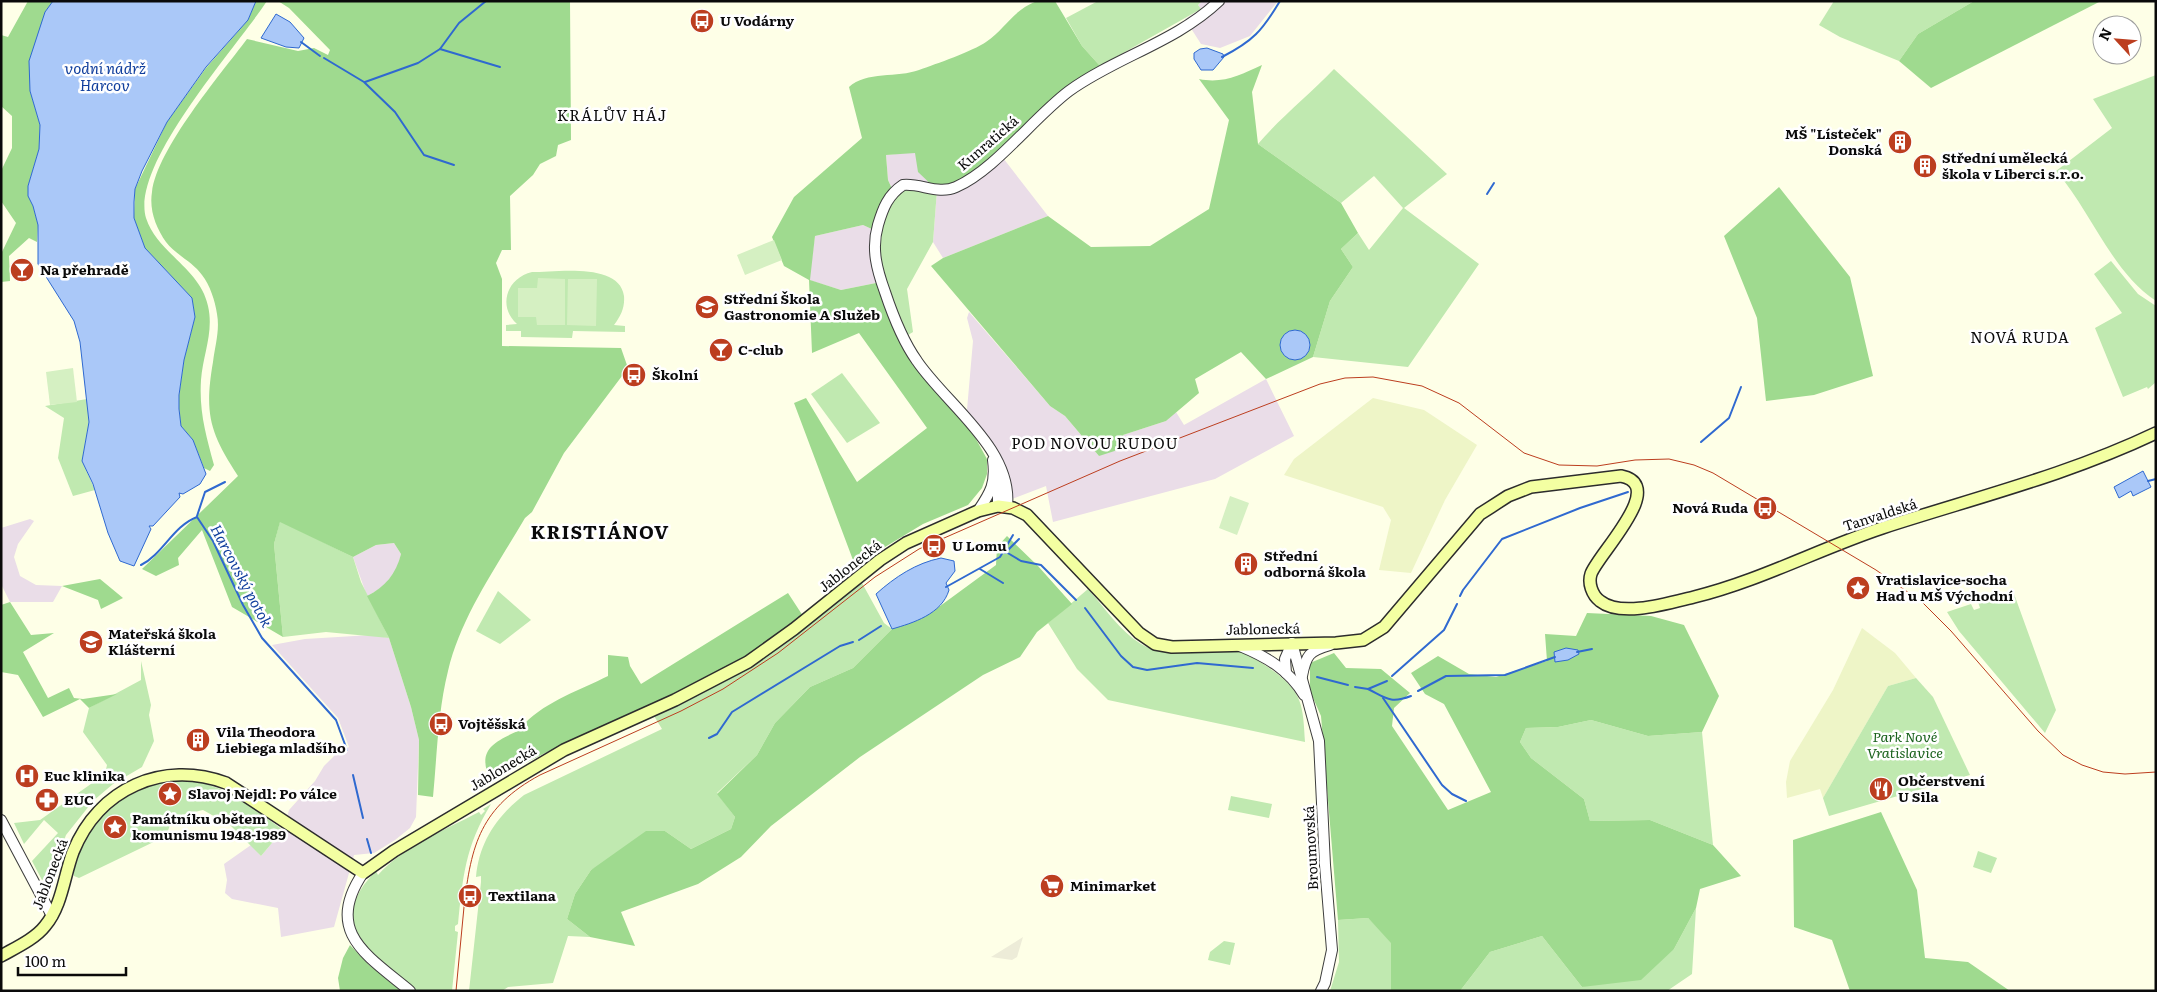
<svg xmlns="http://www.w3.org/2000/svg" width="2157" height="992" viewBox="0 0 2157 992" font-family="Literata,serif">
<rect width="100%" height="100%" fill="#feffe7"/>
<g fill="#eadde8">
<path d="M1202 1H1278L1250 36 1220 48 1201 44 1185 19 1201 9 1198 5Z"/>
<path d="M916 152 1000 154 1048 216 943 258 933 242 937 190 893 191 888 180 886 155Z"/>
<path d="M863 225 876 231 881 282 841 290 809 280 815 236Z"/>
<path d="M969 312 1050 406 1065 416 1099 456 1123 435 1166 421 1176 412 1184 425 1266 379 1294 436 1215 479 1053 522 1046 486 1007 501 1002 472 966 421 973 341 967 318Z"/>
<path d="M30 519 34 521 18 544 14 557 20 576 36 585 62 586 53 602H10L1 584V528Z"/>
<path d="M394 543 401 554 397 569 382 588 367 596 353 557 376 545Z"/>
<path d="M371 635 389 638 411 707 419 740 416 817 410 828 395 840 374 853 354 855 334 927 281 937 278 908 232 899 225 893 227 880 224 864 251 845 261 856 283 830 289 810 315 781 324 766 335 755 349 747 338 718 272 645 305 639Z"/>
</g>
<g fill="#eef5c7">
<path d="M1373 398 1424 410 1477 445 1445 500 1411 573 1379 570 1391 520 1383 507 1284 475 1294 459Z"/>
<path d="M1862 628 1895 653 1916 678 1888 686 1823 798 1820 789 1787 798 1786 782 1790 761 1833 690Z"/>
</g>
<g fill="#c0e9b0">
<path d="M1098 1H1202L1198 5 1201 9 1100 66 1082 46 1066 18Z"/>
<path d="M1834 1H1974L1918 34 1899 61 1840 37 1819 25Z"/>
<path d="M1334 69 1447 174 1404 208 1479 264 1408 367 1313 357 1330 301 1353 267 1341 249 1358 233 1369 250 1403 208 1374 176 1341 203 1258 144C1281 117 1309 95 1334 69Z"/>
<path d="M2156 75V301C2111 271 2091 211 2056 171L2112 128 2093 99Z"/>
<path d="M903 185 937 190 933 242 907 289 913 332 903 338 878 272 881 214Z"/>
<path d="M2111 261 2138 294 2156 306V382L2148 389 2147 387 2123 397 2095 328 2122 313 2094 274Z"/>
<path d="M532 272C556 272 620 262 624 296 625 307 621 316 614 325L625 326V332L573 331 572 338 521 337V331H506V325L517 324C497 306 507 278 532 272Z"/>
<path d="M842 373 880 423 847 443 811 394Z"/>
<path d="M87 399 89 422 82 461 95 490 73 496 58 458 64 418 45 406Z"/>
<path d="M280 521 353 557 361 582 389 638 326 632 283 637 274 544Z"/>
<path d="M856 572 884 623 892 629 853 668 810 687 775 723 757 755 717 793 735 817 731 829 691 849 665 831 591 870 575 894 567 919 590 937 568 936 553 983 508 987 502 991H469L481 882V876L476 877C479 842 497 816 524 795L662 729 648 706C724 671 794 628 856 572Z"/>
<path d="M1088 589C1104 607 1120 631 1141 644 1169 661 1205 646 1235 651 1248 653 1262 663 1272 670 1303 692 1303 706 1305 742L1108 700 1077 669 1048 623Z"/>
<path d="M498 591 531 620 500 644 476 631Z"/>
<path d="M2013 591 2056 710 2045 733 1959 631 1947 612 1971 604 1974 610 1980 608 1978 602Z"/>
<path d="M141 661 151 705 149 715 154 741 142 767 113 784 93 801 66 835 52 873 42 880 32 861 58 833 44 820 24 844 14 823 40 820 105 774 107 765 83 732 89 708 141 680Z"/>
<path d="M1916 678 1933 697 1970 775 1829 816 1823 798 1888 686Z"/>
<path d="M1591 720 1648 736 1702 732 1713 845 1650 820 1590 821 1584 799 1531 758 1520 742 1526 728 1558 727Z"/>
<path d="M169 779 198 781 234 794 283 830 261 856 230 825 203 810 173 817 166 836 79 878 74 876C73 870 75 864 77 858 87 819 131 786 169 779Z"/>
<path d="M1231 796 1272 804 1269 818 1228 810Z"/>
<path d="M491 804C465 847 463 876 458 924L455 926V931L458 932 452 991C442 991 426 992 417 991 408 987 398 975 390 969 352 937 337 910 376 871L378 875C404 846 445 830 479 812L481 815 485 811 483 809Z"/>
<path d="M1978 851 1997 858 1991 873 1973 867Z"/>
<path d="M1696 908 1692 974 1667 991H1460L1490 952 1542 936 1582 987 1674 949Z"/>
<path d="M1368 918 1392 943 1391 991H1330L1339 962 1338 920Z"/>
<path d="M1224 941 1235 943 1230 965 1208 960 1210 952Z"/>
</g>
<g fill="#9fda8f">
<path d="M28 1H53L45 12 30 91 40 125 39 149 28 186V195L33 206 38 225 37 242 29 238 9 256 10 281 1 282V254L16 223 1 201V171L12 148V116L1 106V35L8 37Z"/>
<path d="M256 1H267C237 47 130 164 146 218 158 254 200 268 208 306 214 332 203 354 201 380 199 412 206 435 214 465L210 471 204 468 193 440 181 426 179 409V395L184 360 195 317 192 298 145 248 134 218 135 189 167 122 206 68 248 20Z"/>
<path d="M278 1H570L571 140 558 145 556 156 540 164 533 175 510 196 511 250H502L496 263 502 279V346L621 348 628 368 564 453 532 512 525 518C497 566 461 616 448 671 438 711 437 755 433 797L418 795 419 740 411 707 389 638 367 596C385 587 396 574 401 554L394 543 376 545 353 557 280 522 274 544 283 637 232 607 202 530 178 558 179 565 156 576 142 569 238 476C210 433 204 414 213 362 215 346 220 330 217 314 215 301 210 285 202 275 193 262 176 255 166 242 156 228 149 210 152 192 157 149 220 75 247 39L298 51 314 48 328 55 330 50 289 8Z"/>
<path d="M1037 1H1055L1082 46 1100 66 979 172 937 190 918 172 915 153 886 155 888 180 893 191 876 231 863 225 815 236 810 280 841 290 881 282 903 338 966 421 987 459V474L982 488 968 505 923 524 885 547 856 568 794 403 806 398 857 482 927 428 859 333 812 353 809 280 784 266 772 237 794 197 862 138 849 87C866 71 898 78 919 70 936 64 973 51 986 42 1006 28 1013 10 1037 1Z"/>
<path d="M1974 1H2101L1931 88 1899 61 1918 34Z"/>
<path d="M1262 65 1252 92 1258 144 1341 203 1358 233 1341 249 1353 267 1330 301 1313 357 1266 379 1241 352 1195 379 1199 393 1166 421 1123 435 1127 447 1099 456 1065 416 1050 406 931 266 943 258 1048 216 1091 247 1150 246 1209 209 1229 120 1199 79C1223 84 1240 75 1262 65Z"/>
<path d="M1779 187 1850 277 1873 376 1814 395 1766 401 1757 318 1724 236Z"/>
<path d="M1007 536 1038 566 1072 604 1037 632 1020 657 983 675 860 757 771 826 741 857 698 884 621 912 635 946 590 937 567 919 575 894 591 870 646 831H665L691 849 731 829 735 817 717 794 757 755 775 723 810 687 853 668 892 629 936 609 996 565 997 547Z"/>
<path d="M100 579 123 598 101 609 98 600 62 586Z"/>
<path d="M788 593 803 616C774 637 745 658 714 675 642 715 562 739 491 782 474 746 498 741 526 727L525 723C547 701 580 690 608 676V655L628 657 630 666 641 684Z"/>
<path d="M10 602 31 635 54 633 23 652 48 698 69 688 74 698 83 699 117 694 89 708 80 699 43 717 18 675 1 672V605Z"/>
<path d="M1587 613 1651 616 1684 625 1719 696 1702 732 1648 736 1591 720 1558 727 1526 728 1520 742 1531 758 1584 799 1590 821 1650 820 1713 845 1741 876 1700 889 1696 908 1674 949 1641 980 1582 987 1542 936 1490 952 1460 991H1391V943L1368 918 1338 920 1321 716 1310 691V663L1334 653 1346 668 1381 669 1410 693 1394 708 1392 726 1448 810 1491 792 1444 704 1425 694 1411 673 1438 656 1469 674 1496 677 1547 661 1545 634 1576 636Z"/>
<path d="M1881 812 1917 890 1925 958 1968 962 2010 991H1850L1832 940 1794 927 1793 840Z"/>
<path d="M350 945 369 965 401 991H340L338 978 343 958Z"/>
</g>
<g fill="#d5f0c2">
<path d="M774 240 782 260 745 275 737 255Z"/>
<path d="M538 278 565 279V325H537L536 317H518V288H537Z"/>
<path d="M568 279H597L596 326 567 325Z"/>
<path d="M73 368 77 402 50 405 46 372Z"/>
<path d="M1230 496 1249 503 1237 535 1219 528Z"/>
</g>
<path fill="#edecd8" d="M1023 937 1017 957 1012 960 991 957Z"/>
<g fill="#aac8f8" stroke="#2f69d0">
<path d="M53 1H256L248 20 206 67 167 122 142 171 135 189 134 202V218L145 248 192 298 195 317 184 360 179 395V409L181 426 193 440 206 474 200 484 183 494 179 493 180 497 153 526H149L151 529 134 566 120 561 108 533 93 484 82 461 89 422 80 342 74 321 38 264V225L33 206 28 196V186L39 149 40 125 30 91 29 61 45 12Z"/>
<path d="M276 14 290 22 304 38 299 48 286 47 261 38Z"/>
<path d="M1207 48 1223 54 1224 57 1213 70H1201L1194 59V53L1200 49Z"/>
<circle cx="1295" cy="345" r="15"/>
<path d="M2143 471 2151 487 2133 496 2131 491 2119 498 2114 487Z"/>
<path d="M941 558 954 561 955 571 946 583 949 590C942 614 913 623 892 629L876 594C895 577 916 563 941 558Z"/>
<path d="M1566 648 1578 650 1579 654 1568 660 1555 662 1554 652Z"/>
</g>
<g fill="none" stroke-linecap="round" stroke-linejoin="round">
<g stroke="#2f69d0" stroke-width="2">
<path d="M301 42 320 56"/>
<path d="M440 49 459 23 486 1"/>
<path d="M1222 57C1253 41 1262 31 1280 1"/>
<path d="M324 58 364 82 395 112 424 155 454 165"/>
<path d="M365 82 418 63 440 49 500 67"/>
<path d="M1487 194 1494 183"/>
<path d="M1701 442 1729 418 1741 387"/>
<path d="M2148 481 2156 479"/>
<path d="M197 516 205 492 225 482"/>
<path d="M1006 552 1021 561 1041 565 1076 600"/>
<path d="M1005 553 1019 539"/>
<path d="M141 565C163 554 173 526 197 517L213 541 243 605 262 638 336 720 347 750"/>
<path d="M980 569 1003 583"/>
<path d="M946 587 1000 557 1013 535"/>
<path d="M1460 596 1463 590 1502 539 1580 508 1628 492"/>
<path d="M1085 608 1121 656 1133 667 1147 670 1197 663 1253 668"/>
<path d="M859 640 881 626"/>
<path d="M1577 652 1592 649"/>
<path d="M1392 676 1444 630 1457 604"/>
<path d="M1317 677 1348 685"/>
<path d="M1355 687 1368 689 1387 681"/>
<path d="M1368 689C1386 698 1390 704 1411 696"/>
<path d="M1418 691 1446 676 1505 675 1555 657"/>
<path d="M1383 698 1442 785 1452 794 1466 801"/>
<path d="M709 738 717 734 732 712 840 646 853 642"/>
<path d="M353 775 363 818"/>
<path d="M367 839 371 853"/>
</g>
<g stroke="#3d3d3d" stroke-width="12">
<g id="tertiary">
<path d="M998 506V476"/>
<path d="M1007 506C1013 449 946 404 917 361 902 340 893 316 885 292 877 270 871 249 878 225 883 208 888 195 903 185 921 183 938 195 956 187 995 170 1033 118 1069 91 1116 57 1176 42 1219 1"/>
<path d="M978 511C991 492 996 483 993 460"/>
<path d="M1292 643 1319 741 1325 865 1332 950 1325 983 1321 991"/>
<path d="M1240 646C1267 657 1289 670 1304 695"/>
<path d="M1286 673 1285 659 1292 643"/>
<path d="M1302 676C1306 655 1309 651 1330 645"/>
<path d="M1 820 52 916"/>
<path d="M363 873C323 932 368 956 410 991"/>
</g>
</g>
<g stroke="#2c2c2c" stroke-width="14">
<path id="secondary" d="M1 956C15 948 35 939 45 926 62 906 64 876 73 852 99 788 163 760 226 783L363 873 394 851 564 750 675 700 748 662 794 629 880 560 906 543 978 511 998 506 1013 508 1027 515 1139 633 1155 644 1172 647 1336 643 1363 640 1384 627 1480 514 1491 507 1508 496 1531 487 1621 476C1669 485 1597 555 1591 574 1588 583 1592 595 1600 601 1621 618 1669 603 1694 597 1759 581 1819 549 1882 528 1974 498 2068 475 2156 433"/>
</g>
<use href="#tertiary" stroke="#fff" stroke-width="10"/>
<use href="#secondary" stroke="#f3ffa2" stroke-width="11"/>
<path stroke="#bc3e1f" stroke-width="1" d="M456 991C459 963 461 935 464 907 471 844 481 807 540 775L681 711 723 689 778 653 875 577 919 549 1120 461 1320 384 1345 378 1373 377 1422 386 1459 403 1524 453 1559 465 1597 466 1635 460 1669 459 1694 465 1713 473 1876 570 1922 602 1951 631 2038 731 2063 755 2082 765 2103 772 2125 774 2156 772"/>
</g>
<defs>
<g id="bus-disc" transform="scale(1.25)"><circle r="9.5" fill="#bc3e1f" stroke="#fff"/><path d="M-5-6H5V4H4V6H2V4H-2V6H-4V4H-5ZM-3.5-4V0h7V-4ZM-3.5 1.2v1.5H-2V1.2ZM2 1.2v1.5H3.5V1.2Z" fill="#fff"/></g>
<g id="building-disc" transform="scale(1.25)"><circle r="9.5" fill="#bc3e1f" stroke="#fff"/><path d="M-4-6H4V6H1V3H-1V6H-4ZM-2.5-4.3h1.7v1.8h-1.7ZM.8-4.3h1.7v1.8H.8ZM-2.5-1h1.7V.8h-1.7ZM.8-1h1.7V.8H.8Z" fill="#fff"/></g>
<g id="bar-disc" transform="scale(1.25)"><circle r="9.5" fill="#bc3e1f" stroke="#fff"/><path d="M-6-5H6L.8 .8V4.5H3.5V6h-7V4.5H-.8V.8Z" fill="#fff"/></g>
<g id="university-disc" transform="scale(1.25)"><circle r="9.5" fill="#bc3e1f" stroke="#fff"/><path d="M0-5L7-2L0 1L-7-2ZM-4 1L0 2.5L4 1V4Q0 6-4 4Z" fill="#fff"/></g>
<g id="sight-disc" transform="scale(1.25)"><circle r="9.5" fill="#bc3e1f" stroke="#fff"/><path d="M0-6L1.8-2.2L6-1.7L2.9 1.2L3.7 5.4L0 3.3L-3.7 5.4L-2.9 1.2L-6-1.7L-1.8-2.2Z" fill="#fff"/></g>
<g id="school-disc" transform="scale(1.25)"><circle r="9.5" fill="#bc3e1f" stroke="#fff"/><path d="M0-5L7-2L0 1L-7-2ZM-4 1L0 2.5L4 1V4Q0 6-4 4Z" fill="#fff"/></g>
<g id="hospital-disc" transform="scale(1.25)"><circle r="9.5" fill="#bc3e1f" stroke="#fff"/><path d="M-5-5h3v3.5h4V-5h3V5h-3V1.5h-4V5h-3Z" fill="#fff"/></g>
<g id="restaurant-disc" transform="scale(1.25)"><circle r="9.5" fill="#bc3e1f" stroke="#fff"/><path d="M-5-6h1v4h1v-4h1v4h1v-4h1v5L-1.5 .5V6h-2V.5L-5-1ZM5-6V6H3V1.5H1.5Q1.5-4 5-6Z" fill="#fff"/></g>
<g id="pharmacy-disc" transform="scale(1.25)"><circle r="9.5" fill="#bc3e1f" stroke="#fff"/><path d="M-2-6h4v4h4v4h-4v4h-4v-4h-4v-4h4Z" fill="#fff"/></g>
<g id="supermarket-disc" transform="scale(1.25)"><circle r="9.5" fill="#bc3e1f" stroke="#fff"/><path d="M-6-5.5h2.5l.6 2H6L4.5 2H-2.5L-4.4-4H-6ZM-1.5 3.2a1.3 1.3 0 1 0 .1 0ZM3 3.2a1.3 1.3 0 1 0 .1 0Z" fill="#fff"/></g>
</defs>
<g fill-rule="evenodd">
<use href="#bus-disc" x="702" y="21"/>
<use href="#building-disc" x="1900" y="142"/>
<use href="#building-disc" x="1925" y="166"/>
<use href="#bar-disc" x="22" y="270"/>
<use href="#university-disc" x="707" y="307"/>
<use href="#bar-disc" x="721" y="350"/>
<use href="#bus-disc" x="634" y="375"/>
<use href="#bus-disc" x="1765" y="508"/>
<use href="#bus-disc" x="934" y="546"/>
<use href="#building-disc" x="1246" y="564"/>
<use href="#sight-disc" x="1858" y="588"/>
<use href="#school-disc" x="91" y="642"/>
<use href="#bus-disc" x="441" y="724"/>
<use href="#building-disc" x="198" y="740"/>
<use href="#hospital-disc" x="27" y="776"/>
<use href="#restaurant-disc" x="1881" y="789"/>
<use href="#sight-disc" x="170" y="794"/>
<use href="#pharmacy-disc" x="47" y="800"/>
<use href="#sight-disc" x="115" y="827"/>
<use href="#supermarket-disc" x="1052" y="886"/>
<use href="#bus-disc" x="470" y="896"/>
</g>
<g text-anchor="middle" stroke-width="5" stroke-linejoin="round" paint-order="stroke">
<g font-size="14" font-weight="bold" fill="#0a0a0a" stroke="#fff" text-anchor="start">
<text x="720" y="26">U Vodárny</text>
<text x="1882" y="139" text-anchor="end">MŠ "Lísteček"<tspan x="1882" dy="16">Donská</tspan></text>
<text x="1942" y="163">Střední umělecká<tspan x="1942" dy="16">škola v Liberci s.r.o.</tspan></text>
<text x="40" y="275">Na přehradě</text>
<text x="724" y="304">Střední Škola<tspan x="724" dy="16">Gastronomie A Služeb</tspan></text>
<text x="738" y="355">C-club</text>
<text x="652" y="380">Školní</text>
<text x="1748" y="513" text-anchor="end">Nová Ruda</text>
<text x="952" y="551">U Lomu</text>
<text x="1264" y="561">Střední<tspan x="1264" dy="16">odborná škola</tspan></text>
<text x="1876" y="585">Vratislavice-socha<tspan x="1876" dy="16">Had u MŠ Východní</tspan></text>
<text x="108" y="639">Mateřská škola<tspan x="108" dy="16">Klášterní</tspan></text>
<text x="458" y="729">Vojtěšská</text>
<text x="216" y="737">Vila Theodora<tspan x="216" dy="16">Liebiega mladšího</tspan></text>
<text x="44" y="781">Euc klinika</text>
<text x="1898" y="786">Občerstvení<tspan x="1898" dy="16">U Sila</tspan></text>
<text x="188" y="799">Slavoj Nejdl: Po válce</text>
<text x="64" y="805">EUC</text>
<text x="132" y="824">Památníku obětem<tspan x="132" dy="16">komunismu 1948-1989</tspan></text>
<text x="1070" y="891">Minimarket</text>
<text x="488" y="901">Textilana</text>
</g>
<g font-size="14" fill="#0a0a0a" stroke="#fff">
<text transform="translate(988 143) rotate(-41)" y="5">Kunratická</text>
<text transform="translate(1880 515) rotate(-18)" y="5">Tanvaldská</text>
<text transform="translate(850 566) rotate(-38)" y="5">Jablonecká</text>
<text transform="translate(1263 629) rotate(-1)" y="5">Jablonecká</text>
<text transform="translate(503 768) rotate(-31)" y="5">Jablonecká</text>
<text transform="translate(1311 848) rotate(-93)" y="5">Broumovská</text>
<text transform="translate(50 874) rotate(-69)" y="5">Jablonecká</text>
</g>
<g font-size="14" font-style="italic" fill="#1a621c" stroke="#fff">
<text x="1905" y="742">Park Nové<tspan x="1905" dy="16">Vratislavice</tspan></text>
</g>
<g font-size="15" font-style="italic" fill="#113f9d" stroke="#fff">
<text x="105" y="74">vodní nádrž<tspan x="105" dy="17">Harcov</tspan></text>
<text transform="translate(241 576) rotate(62)" y="5">Harcovský potok</text>
</g>
<g font-size="15" letter-spacing="1" fill="#0a0a0a" stroke="#fff">
<text x="612" y="121">KRÁLŮV HÁJ</text>
<text x="2020" y="343">NOVÁ RUDA</text>
<text x="1095" y="449">POD NOVOU RUDOU</text>
</g>
<g font-size="19" font-weight="bold" letter-spacing="1" fill="#0a0a0a" stroke="#fff">
<text x="600" y="539">KRISTIÁNOV</text>
</g>
</g>
<rect width="2157" height="992" fill="none" stroke="#0a0a0a" stroke-width="5"/>
<g transform="translate(2117 40) rotate(296)"><circle r="24" fill="#ffffff" stroke="#9d9d9d"/>
<path d="M0-4L9 19L0 12L-9 19Z" fill="#bc3e1f"/>
<text y="-8" font-size="14" font-weight="bold" text-anchor="middle" fill="#0a0a0a">N</text>
</g>
<path d="M18 967v8h108v-8" fill="none" stroke="#0a0a0a" stroke-width="2.5"/>
<text x="25" y="967" font-size="15" fill="#0a0a0a" stroke="#ffffff" stroke-width="4" paint-order="stroke">100 m</text>
</svg>
